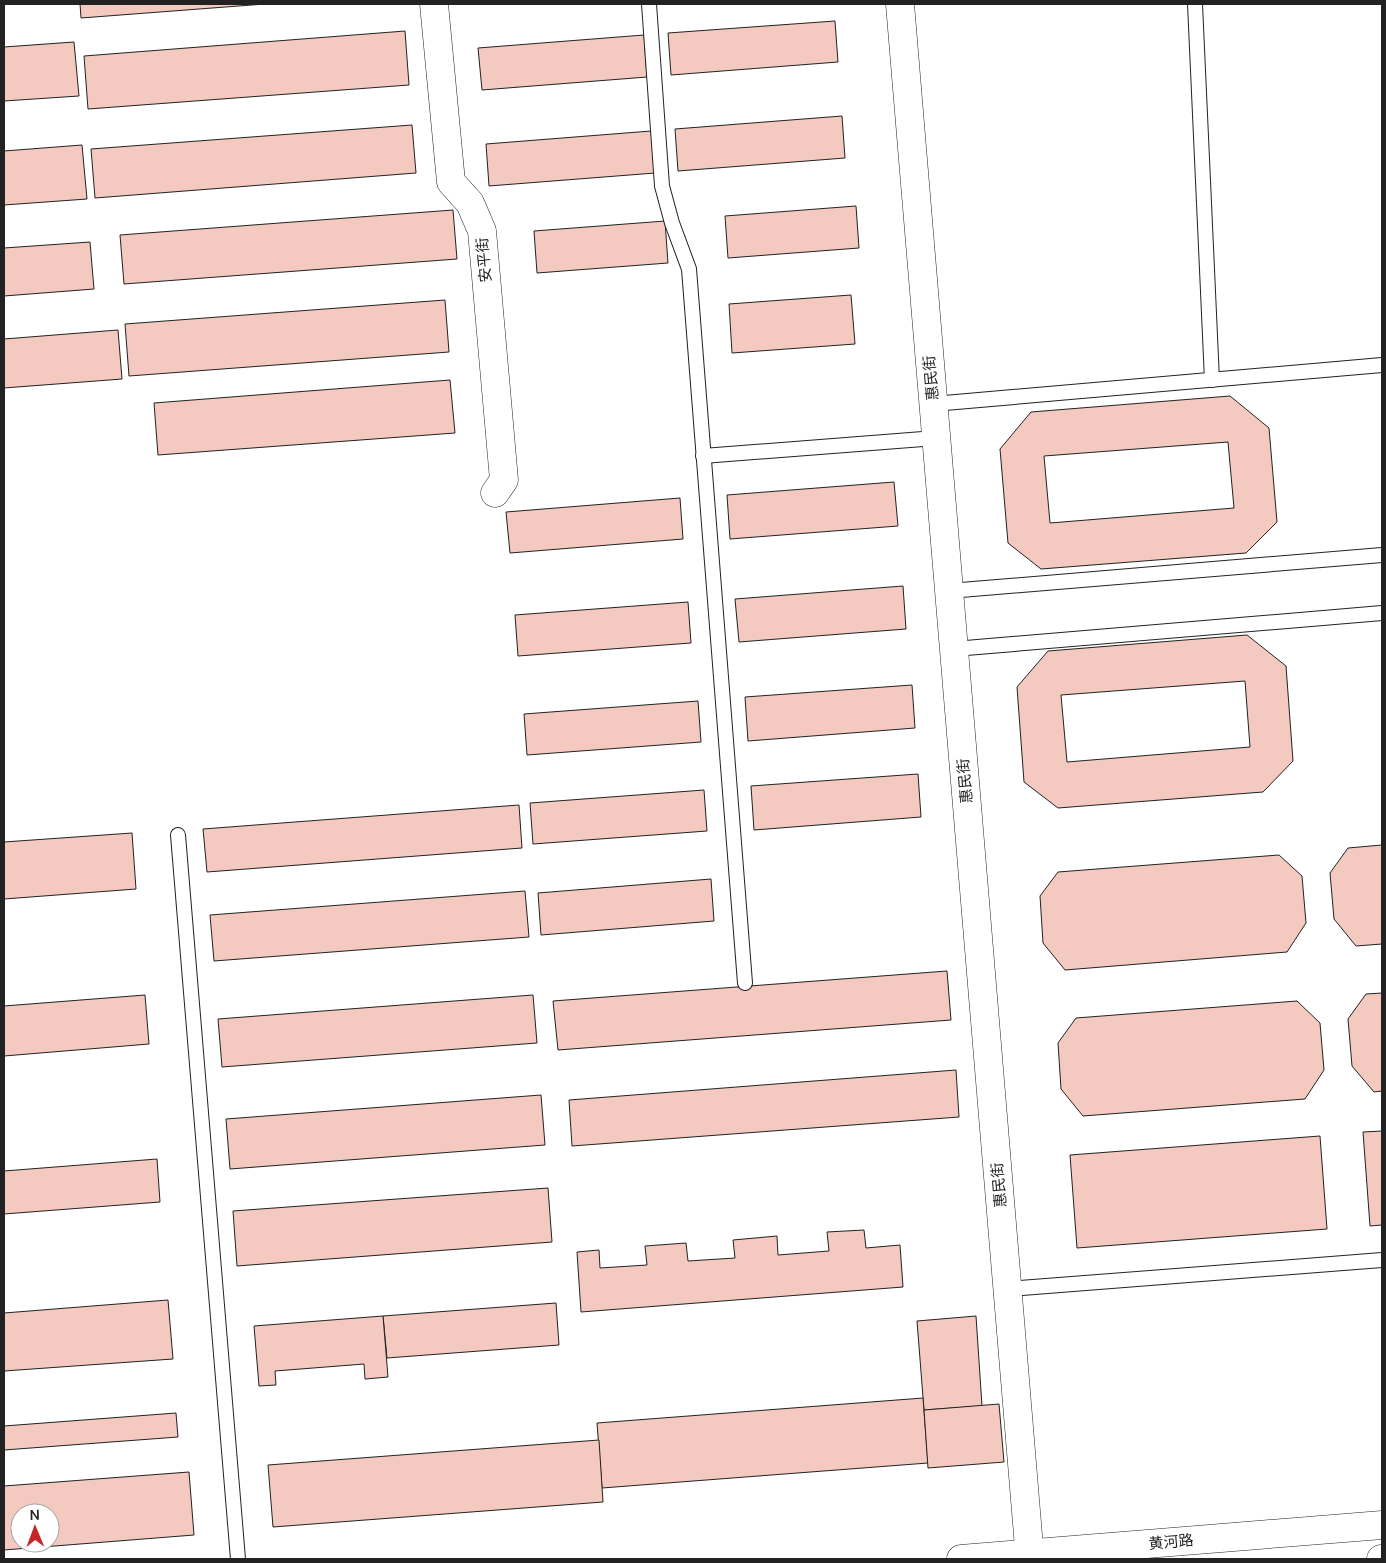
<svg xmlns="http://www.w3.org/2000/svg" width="1386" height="1563" viewBox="0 0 1386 1563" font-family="Manrope,'Noto Sans SC',sans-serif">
<rect width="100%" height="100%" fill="#fff"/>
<g fill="#f3c9c0" stroke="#222" fill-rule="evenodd">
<path d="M80 4H265L81 18Z"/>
<path d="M835 21 838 62 671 75 668 33Z"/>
<path d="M405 31 409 85 88 109 84 56Z"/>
<path d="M644 35 647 77 482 90 478 48Z"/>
<path d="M74 42 79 96 4 101V47Z"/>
<path d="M842 116 845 158 678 171 675 129Z"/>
<path d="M412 125 416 173 95 198 91 149Z"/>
<path d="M651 131 655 173 489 186 486 144Z"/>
<path d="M82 145 87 199 4 205V151Z"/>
<path d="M856 206 859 248 728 258 725 216Z"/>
<path d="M453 210 457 259 124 284 120 235Z"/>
<path d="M665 221 668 263 537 273 534 231Z"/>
<path d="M90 242 94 289 4 296V248Z"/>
<path d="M851 295 855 344 732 353 729 304Z"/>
<path d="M445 300 449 352 129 376 125 324Z"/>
<path d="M118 330 122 379 4 388V339Z"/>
<path d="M450 380 455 433 158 455 154 403Z"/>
<path d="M1230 396 1269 428 1277 522 1246 553 1041 569 1008 543 1000 449 1031 412ZM1228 442 1234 508 1050 523 1044 456Z"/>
<path d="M894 482 898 526 730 539 727 495Z"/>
<path d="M680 498 683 539 510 553 506 512Z"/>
<path d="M903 586 906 629 739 642 735 599Z"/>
<path d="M688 602 691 643 518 656 515 615Z"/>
<path d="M1247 635 1286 666 1293 761 1263 792 1058 808 1024 782 1017 687 1048 651ZM1245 681 1250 747 1067 762 1061 695Z"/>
<path d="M912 685 915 728 748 741 745 697Z"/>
<path d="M698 701 701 742 527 755 524 714Z"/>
<path d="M918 774 921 817 754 830 751 786Z"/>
<path d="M704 790 707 831 533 844 530 803Z"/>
<path d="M519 805 522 848 207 872 203 829Z"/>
<path d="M132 833 136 889 4 899V842Z"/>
<path d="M1382 845V944L1356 946 1334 919 1330 873 1348 848Z"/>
<path d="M1279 855 1302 876 1306 923 1287 952 1065 970 1043 943 1040 896 1058 872Z"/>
<path d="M711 879 714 921 541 935 538 893Z"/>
<path d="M525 891 529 937 214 961 210 915Z"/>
<path d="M947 971 951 1020 558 1050 553 1001Z"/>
<path d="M1382 993V1091L1374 1092 1352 1066 1348 1019 1366 994Z"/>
<path d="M145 995 149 1044 4 1056V1006Z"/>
<path d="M533 995 537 1043 222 1067 218 1019Z"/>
<path d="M1297 1001 1320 1023 1324 1070 1305 1099 1083 1116 1061 1089 1058 1043 1076 1018Z"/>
<path d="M956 1070 959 1117 572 1146 569 1100Z"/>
<path d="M541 1095 545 1145 230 1169 226 1119Z"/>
<path d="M1382 1131V1225L1370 1226 1363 1132Z"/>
<path d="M1320 1136 1327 1229 1077 1248 1070 1155Z"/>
<path d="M157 1159 160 1202 4 1214V1171Z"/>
<path d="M548 1188 552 1242 237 1266 233 1211Z"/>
<path d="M864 1230 866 1248 900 1245 903 1287 581 1312 577 1252 599 1250 600 1268 647 1265 645 1246 686 1243 688 1261 735 1258 733 1240 777 1236 778 1255 829 1251 827 1232Z"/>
<path d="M168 1300 173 1359 4 1371V1313Z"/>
<path d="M556 1303 559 1345 387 1358 383 1316Z"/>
<path d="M383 1316 388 1377 365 1379 364 1364 275 1371 276 1385 259 1386 254 1326Z"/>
<path d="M976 1316 982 1406 924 1410 917 1321Z"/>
<path d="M923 1398 928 1463 602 1488 597 1423Z"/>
<path d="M999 1404 1004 1462 928 1468 924 1410Z"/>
<path d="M176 1413 178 1437 4 1450V1426Z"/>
<path d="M599 1440 603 1502 273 1527 268 1465Z"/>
<path d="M189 1472 194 1535 4 1550V1486ZM20 1513H50V1543H20Z"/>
</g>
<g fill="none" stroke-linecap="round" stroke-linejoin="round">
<g stroke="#222" stroke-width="16">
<g id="lane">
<path d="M649 4 662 186 672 223 689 269 745 983"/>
<path d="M1195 4 1212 380"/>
<path d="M933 404 1382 365"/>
<path d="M703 456 936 438"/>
<path d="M949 591 1382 555"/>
<path d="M954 649 1382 613"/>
<path d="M178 835 238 1559"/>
<path d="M1008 1289 1382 1260"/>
</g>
</g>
<g stroke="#222" stroke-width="29">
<path id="street" d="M434 4 451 182 470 203 482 231 504 480 495 493"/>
</g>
<g stroke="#222" stroke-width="29">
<g id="secondary">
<path d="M900 4 1030 1559"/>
<path d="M961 1559 1382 1525"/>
<path d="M1381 1559H1382"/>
</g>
</g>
<use href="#lane" stroke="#fff" stroke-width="14"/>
<use href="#street" stroke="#fff" stroke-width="28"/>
<use href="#secondary" stroke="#fff" stroke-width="28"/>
</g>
<g text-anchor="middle" stroke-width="4" stroke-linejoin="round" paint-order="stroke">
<g font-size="15" fill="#222" stroke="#fff">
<text transform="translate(484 260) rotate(-95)" y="5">安平街</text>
<text transform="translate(931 378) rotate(-95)" y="5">惠民街</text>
<text transform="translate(965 781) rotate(-95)" y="5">惠民街</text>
<text transform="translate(999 1185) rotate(-95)" y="5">惠民街</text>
<text transform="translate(1171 1542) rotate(-5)" y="5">黄河路</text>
</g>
</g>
<rect width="1386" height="1563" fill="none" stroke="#222222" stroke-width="10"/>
<g transform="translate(35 1528) rotate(359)"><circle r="24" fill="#ffffff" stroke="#a7a7a7"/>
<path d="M0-4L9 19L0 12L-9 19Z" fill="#c62828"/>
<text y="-8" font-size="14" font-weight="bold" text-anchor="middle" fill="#222222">N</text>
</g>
</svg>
